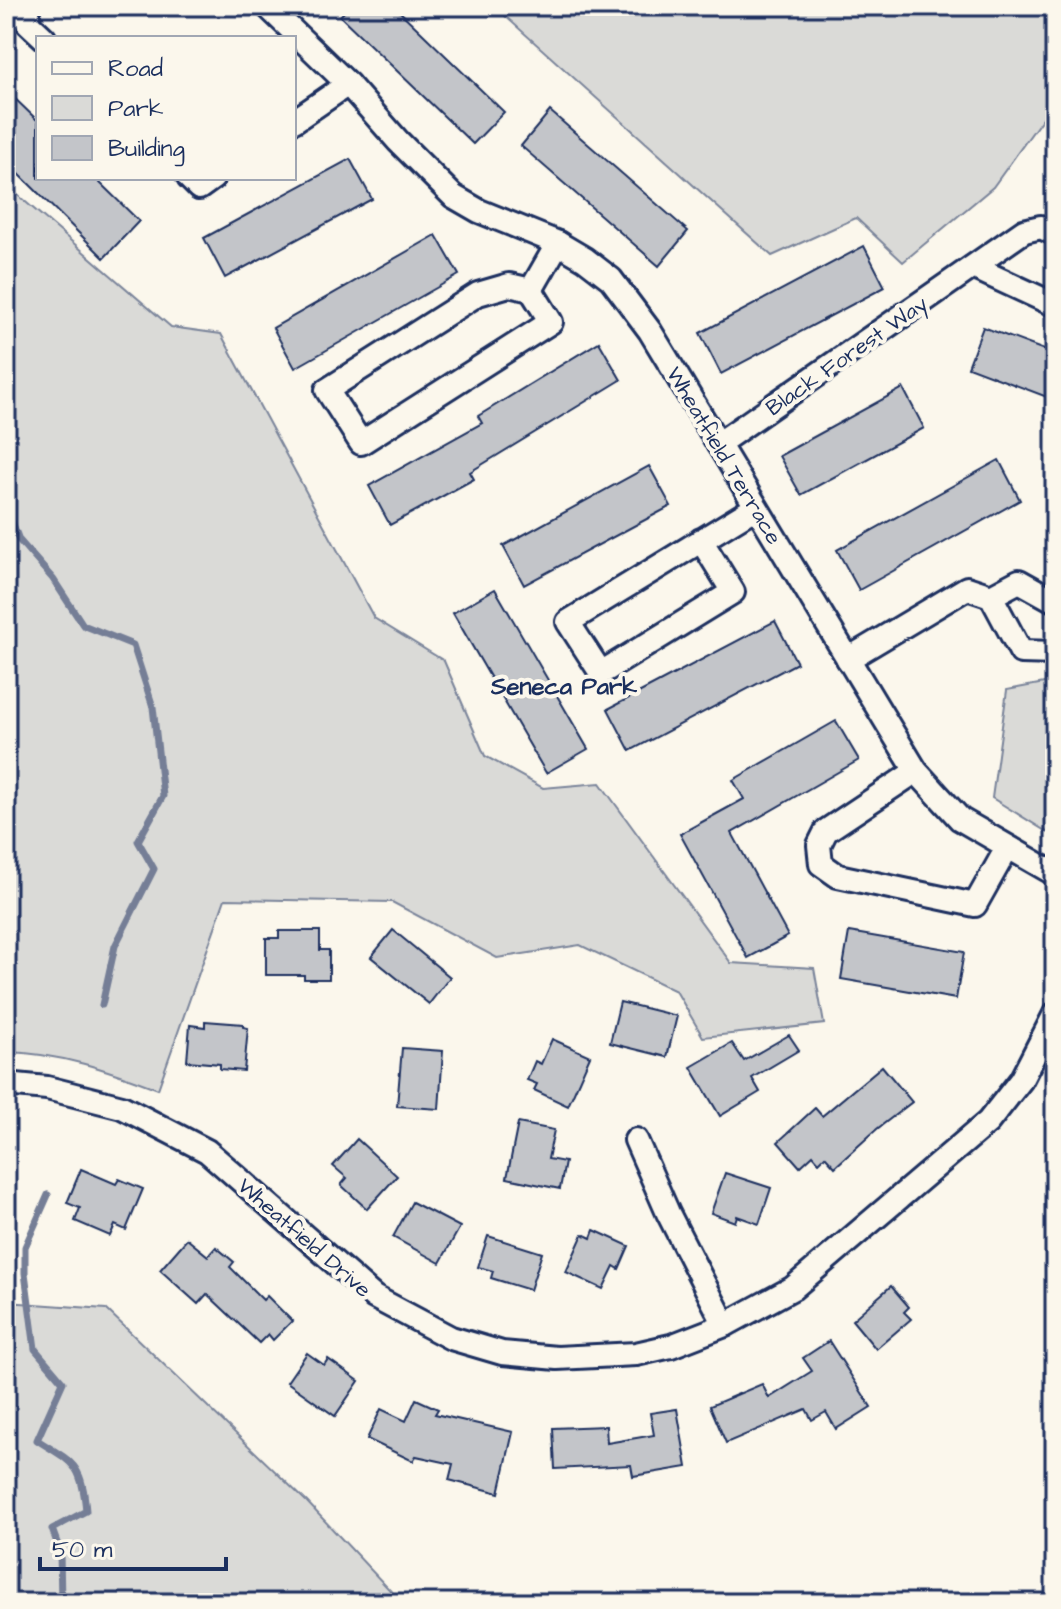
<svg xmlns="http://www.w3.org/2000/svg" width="1061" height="1609" viewBox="0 0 1061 1609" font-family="'Architects Daughter',sans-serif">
<rect width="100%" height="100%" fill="#fbf7ec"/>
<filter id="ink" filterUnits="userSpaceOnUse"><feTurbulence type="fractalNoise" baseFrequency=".0125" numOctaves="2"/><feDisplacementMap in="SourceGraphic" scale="16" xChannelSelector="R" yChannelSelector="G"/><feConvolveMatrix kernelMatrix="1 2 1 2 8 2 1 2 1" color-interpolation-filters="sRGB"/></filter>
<g filter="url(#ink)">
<g fill="#dadad7" stroke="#7a849a" stroke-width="2">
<path d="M494 6H1055V101L993 187 903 262 856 218 772 256Z"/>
<path d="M6 185 171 327 221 334 374 618 444 661 485 756 543 788 600 783 731 963 814 968 824 1024 703 1037 676 991 580 945 497 958 392 902 225 899 158 1089C109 1070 59 1053 6 1052Z"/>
<path d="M1055 681V837L992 798 1007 690Z"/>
<path d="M6 1302 106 1309 307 1502 402 1603H6Z"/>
</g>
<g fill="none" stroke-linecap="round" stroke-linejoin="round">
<g stroke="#747e96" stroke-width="7">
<path d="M6 506 19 540 53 579 83 625 133 645 153 707 163 796 138 841 154 869 115 946 102 1005"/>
<path d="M48 1195 25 1247V1273L35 1349 63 1382 37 1440C74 1463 82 1464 86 1511L52 1529 60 1551 61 1603"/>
</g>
</g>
<g fill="#c3c5c9" stroke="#1b2f5e" stroke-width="2">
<path d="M350 6H394L504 112 473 144 340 16Z"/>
<path d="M6 90 38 121V178H95L139 221 104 258 6 161Z"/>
<path d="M550 111 688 231 659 266 521 146Z"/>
<path d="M350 159 372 199 225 278 204 238Z"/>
<path d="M436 235 459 275 295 368 273 328Z"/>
<path d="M864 246 885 287 721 374 700 333Z"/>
<path d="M983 327 1055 354V400L968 367Z"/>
<path d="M599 342 621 380 470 472 474 479 390 525 369 486 482 423 478 416Z"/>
<path d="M903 388 924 428 801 495 779 456Z"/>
<path d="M999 460 1020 500 859 590 837 550Z"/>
<path d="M649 466 671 506 524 585 503 546Z"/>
<path d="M495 589 588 749 546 773 453 613Z"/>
<path d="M775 621 797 663 630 751 608 709Z"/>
<path d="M836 721 859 760 732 833 788 936 748 958 680 834 744 799 733 780Z"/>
<path d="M393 930 450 977 429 1004 371 957Z"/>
<path d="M279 931H320V950H329V979H304V975H266V938H279Z"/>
<path d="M849 932 964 952 956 999 841 979Z"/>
<path d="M620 1002 677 1016 667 1057 610 1043Z"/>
<path d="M205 1021 243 1024V1027L248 1028 244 1071 220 1069V1064L187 1061 190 1025 205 1027Z"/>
<path d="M789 1035 799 1050 752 1078 760 1092 720 1116 691 1067 732 1043 744 1061Z"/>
<path d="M552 1039 590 1056 568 1106 534 1090 537 1084 527 1080 535 1061 541 1064Z"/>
<path d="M402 1048 443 1051 439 1109 397 1106Z"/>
<path d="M882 1066 912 1102 877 1129 835 1167 825 1156 819 1162 813 1155 800 1167 778 1142 815 1108 822 1116Z"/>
<path d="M518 1123 554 1130 548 1159 565 1162 560 1189 507 1178Z"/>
<path d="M357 1139 397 1176 367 1209 341 1185 347 1178 333 1166Z"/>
<path d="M81 1169 116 1184 119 1179 143 1189 126 1230 115 1225 110 1236 75 1221 80 1208 67 1203Z"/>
<path d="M725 1173 771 1188 759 1224 737 1216 735 1222 711 1213Z"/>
<path d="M412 1202 460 1227 440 1263 393 1237Z"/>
<path d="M594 1230 629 1246 619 1269 614 1266 603 1289 566 1272 583 1234 591 1238Z"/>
<path d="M488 1236 542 1253 530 1290 491 1278 493 1271 478 1267Z"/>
<path d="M187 1239 208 1256 216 1247 234 1262 230 1267 263 1300 267 1296 292 1321 273 1340 268 1334 259 1343 207 1294 198 1304 160 1270Z"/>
<path d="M891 1286 909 1307 904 1312 911 1319 876 1349 852 1320Z"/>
<path d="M829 1341 871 1407 836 1429 826 1412 812 1420 806 1409 726 1443 710 1406 762 1384 769 1398 812 1371 803 1358Z"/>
<path d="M307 1353 324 1365 328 1359 359 1381 335 1416 287 1382Z"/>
<path d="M416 1399 438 1409 435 1414 513 1432 499 1493 449 1480 453 1464 416 1456 413 1461 367 1439 381 1409 406 1421Z"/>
<path d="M677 1409 687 1467 633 1476 631 1465 555 1469 553 1428 606 1426 607 1443 654 1435 650 1413Z"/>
</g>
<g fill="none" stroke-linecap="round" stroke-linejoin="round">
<g stroke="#1b2f5e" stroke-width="28">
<g id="minor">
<path d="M28 6V23L44 38"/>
<path d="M267 6 348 84 398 141 453 196 479 211 558 243 585 259 611 279 650 331 916 771 960 819 1055 874"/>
<path d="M294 121 348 84"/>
<path d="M189 178 199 188 213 178"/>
<path d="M973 267 1055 305"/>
<path d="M531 290 551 322 361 443 327 390 478 294 509 285 531 290 558 243"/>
<path d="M718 444 1024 231 1041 227 1055 234"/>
<path d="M701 540 733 592 601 673 568 622 756 507"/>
<path d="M991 596 1019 581 1055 601"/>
<path d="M848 659 967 588 991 596 1021 652 1055 653"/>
<path d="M916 771 826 831 819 845 821 864 838 876 975 905 1007 848"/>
<path d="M6 1084 47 1088 122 1107 207 1151 374 1297 451 1338 502 1353 557 1358 636 1354 671 1346 725 1325 793 1288 988 1122 1021 1080 1055 1014"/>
<path d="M636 1140 668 1213 725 1325"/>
</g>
</g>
<use href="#minor" stroke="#fbf7ec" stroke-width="22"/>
</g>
</g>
<g text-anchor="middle" stroke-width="8" stroke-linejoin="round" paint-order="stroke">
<g font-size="22" fill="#1b2f5e" stroke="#fbf7ec">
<text transform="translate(846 355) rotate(-35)" y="8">Black Forest Way</text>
<text transform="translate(725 455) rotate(59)" y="8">Wheatfield Terrace</text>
<text transform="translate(305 1237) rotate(41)" y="8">Wheatfield Drive</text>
</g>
<g font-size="24" font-weight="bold" fill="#1b2f5e" stroke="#fbf7ec">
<text x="564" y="694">Seneca Park</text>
</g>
</g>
<rect width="1061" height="1609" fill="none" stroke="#fbf7ec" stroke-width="32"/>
<rect x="16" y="16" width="1029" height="1577" fill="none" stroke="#1b2f5e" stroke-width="3" filter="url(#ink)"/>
<rect x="36" y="36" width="260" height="144" fill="#fbf7ec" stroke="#a1a7b3" stroke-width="2"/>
<rect x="52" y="62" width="40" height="12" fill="#fbf7ec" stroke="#a1a7b3" stroke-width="2"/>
<text x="108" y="76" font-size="24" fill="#1b2f5e">Road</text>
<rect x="52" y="96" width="40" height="24" fill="#dadad7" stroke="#a1a7b3" stroke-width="2"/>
<text x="108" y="116" font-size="24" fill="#1b2f5e">Park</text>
<rect x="52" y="136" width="40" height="24" fill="#c3c5c9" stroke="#a1a7b3" stroke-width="2"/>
<text x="108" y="156" font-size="24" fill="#1b2f5e">Building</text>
<path d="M40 1557v12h186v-12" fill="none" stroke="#1b2f5e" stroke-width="4"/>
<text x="52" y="1557" font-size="24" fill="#1b2f5e" stroke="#fbf7ec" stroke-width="6" paint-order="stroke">50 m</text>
</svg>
